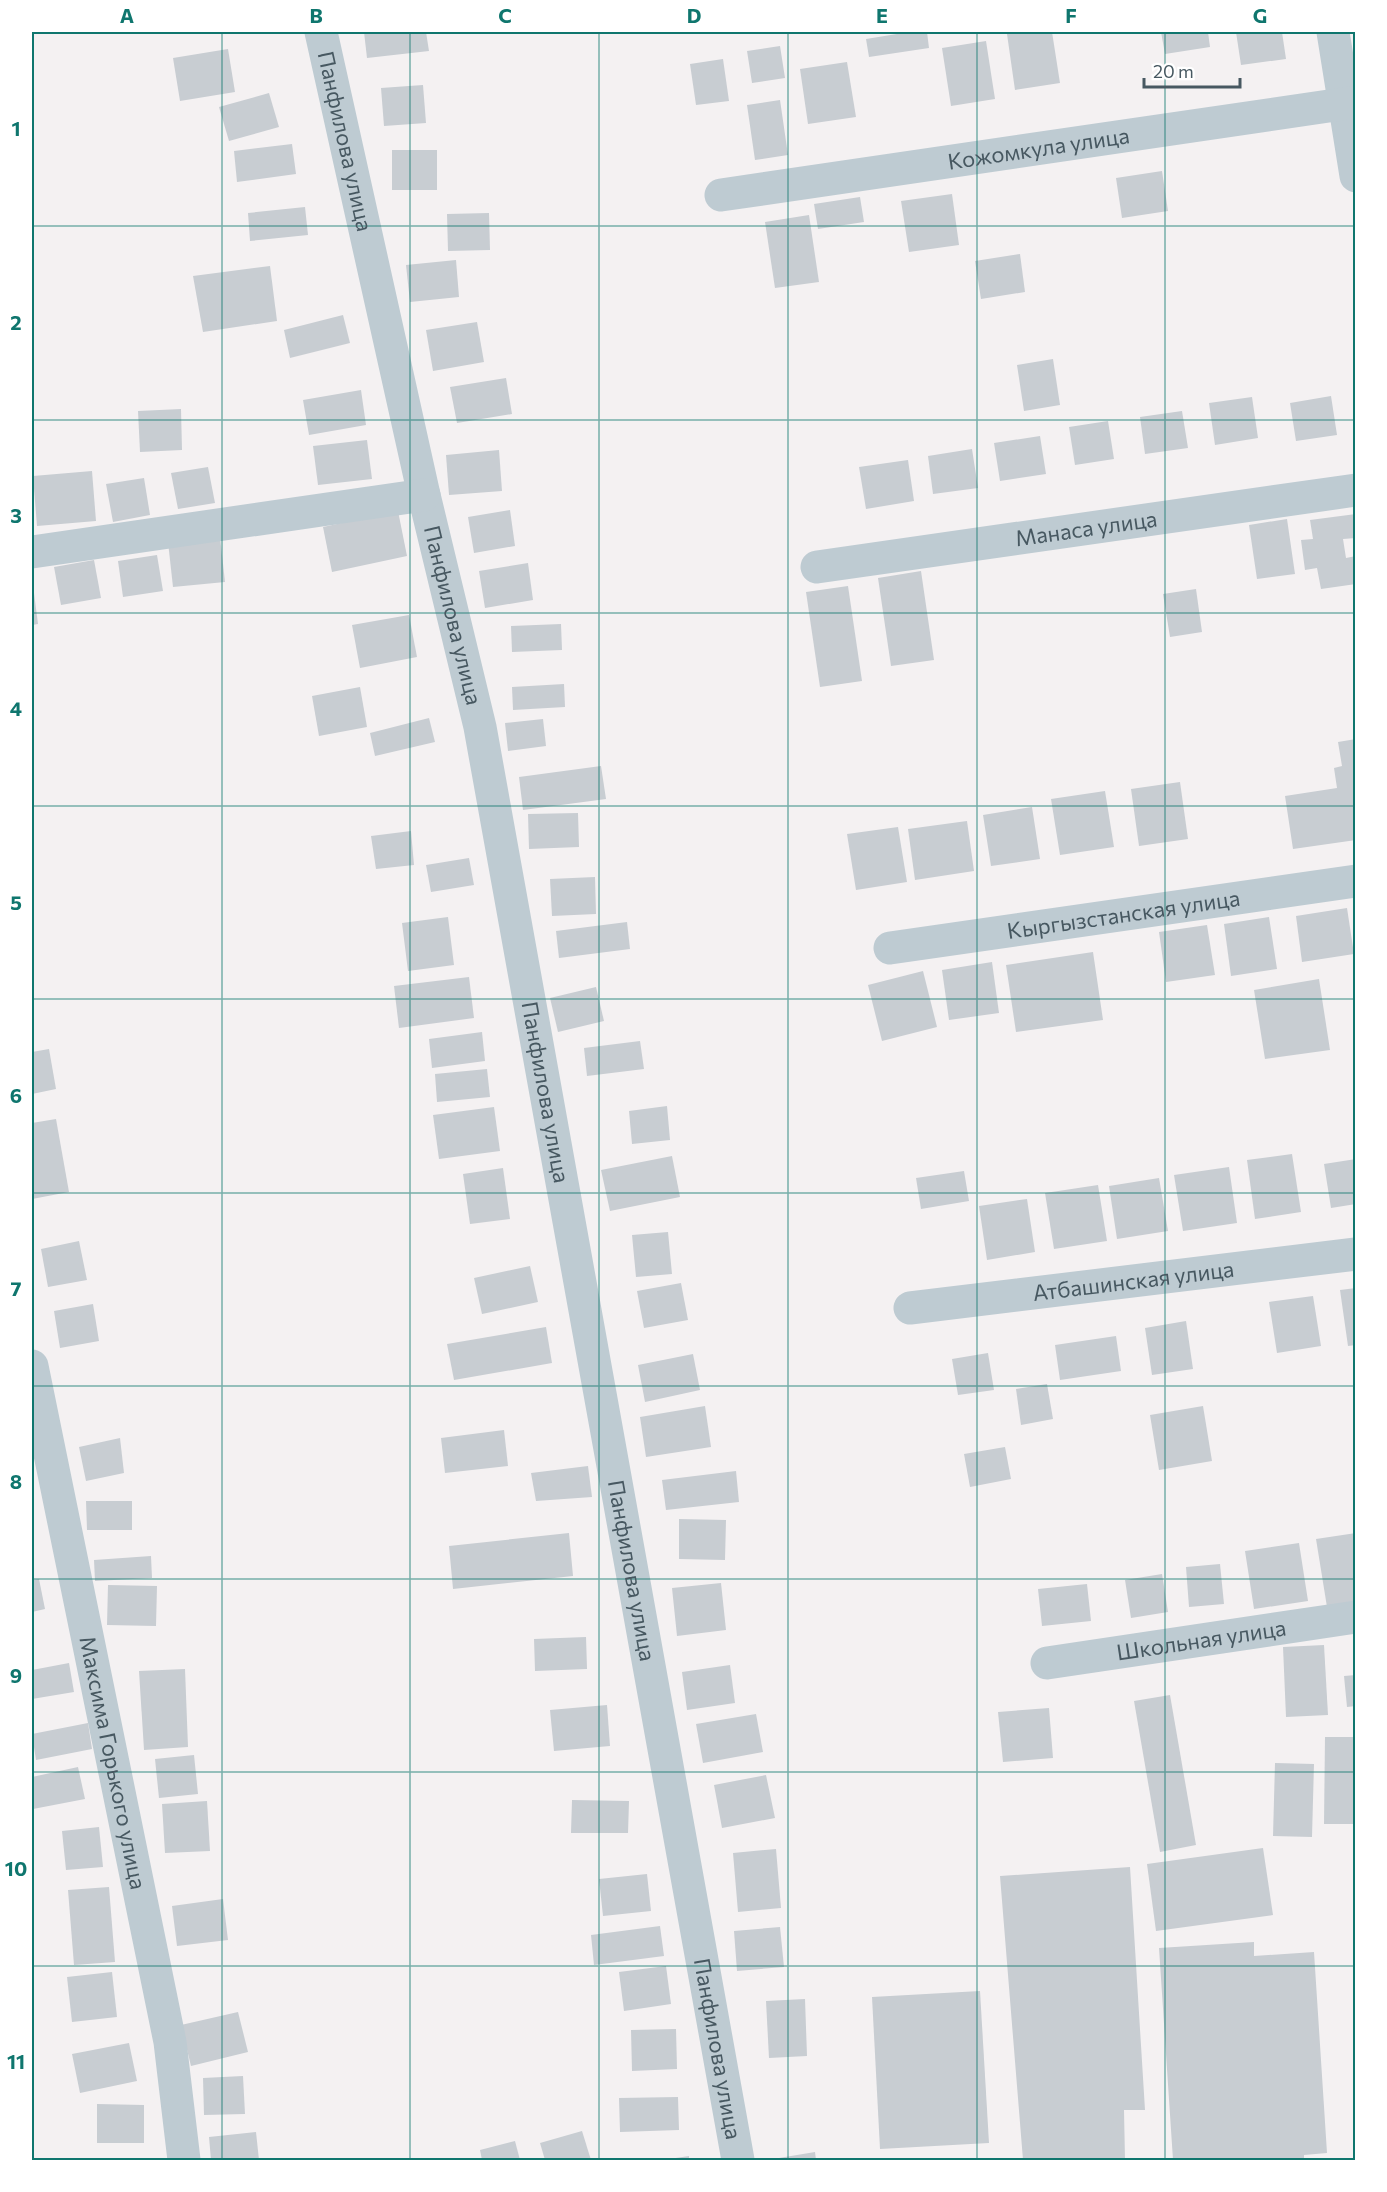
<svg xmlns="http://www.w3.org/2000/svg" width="1387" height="2192" viewBox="0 0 1387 2192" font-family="Commissioner,sans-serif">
<rect width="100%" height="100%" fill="#f4f1f2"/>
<g fill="#c8cdd2">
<path d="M364 32H426L429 51 367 58Z"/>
<path d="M903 32H927L929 48 869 57 866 39 903 33Z"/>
<path d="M1023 32H1052L1060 83 1015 90 1007 34Z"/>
<path d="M1161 32H1208L1210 47 1165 54Z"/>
<path d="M1236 32H1282L1286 59 1241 65Z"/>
<path d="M986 41 995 99 951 106 942 48Z"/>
<path d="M780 46 785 78 752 83 747 51Z"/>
<path d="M228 49 235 92 180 101 173 58Z"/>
<path d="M723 59 729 101 696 105 690 64Z"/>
<path d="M847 62 856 117 808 124 800 69Z"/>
<path d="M423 85 426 123 384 126 381 88Z"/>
<path d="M269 93 279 127 229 141 219 107Z"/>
<path d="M780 100 788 155 755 160 747 105Z"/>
<path d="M292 144 296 174 237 182 234 151Z"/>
<rect x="392" y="150" width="45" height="40"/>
<path d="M1162 171 1168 211 1122 218 1116 178Z"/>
<path d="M952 194 959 245 909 252 901 201Z"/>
<path d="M860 197 864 222 818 229 814 204Z"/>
<path d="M305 207 308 235 250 241 248 213Z"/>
<path d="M489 213 490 250 448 251 447 214Z"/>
<path d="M809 215 819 282 775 288 765 222Z"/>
<path d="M1020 254 1025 292 981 299 975 261Z"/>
<path d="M456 260 459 297 410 302 406 265Z"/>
<path d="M270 266 277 321 203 332 193 276Z"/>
<path d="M343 315 350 343 290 358 284 330Z"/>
<path d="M477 322 484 362 433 371 426 330Z"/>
<path d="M1053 359 1060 405 1024 411 1017 365Z"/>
<path d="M506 378 512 414 457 423 450 387Z"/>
<path d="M361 390 366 425 309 435 303 400Z"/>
<path d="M1331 396 1337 435 1296 441 1290 403Z"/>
<path d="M1252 397 1258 438 1215 445 1209 403Z"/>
<path d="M181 409 182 450 140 452 138 411Z"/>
<path d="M1182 411 1188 448 1145 454 1140 417Z"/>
<path d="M1108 421 1114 459 1075 465 1069 427Z"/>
<path d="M1040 436 1046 474 1000 481 994 443Z"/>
<path d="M367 440 372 479 318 485 313 446Z"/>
<path d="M972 449 978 488 933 494 928 456Z"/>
<path d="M499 450 502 491 449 495 446 455Z"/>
<path d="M908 460 914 501 866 509 859 467Z"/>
<path d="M208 467 215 503 178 509 171 473Z"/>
<path d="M92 471 96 521 37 526 33 476Z"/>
<path d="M144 478 150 515 113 522 106 484Z"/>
<path d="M510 510 515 546 474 553 468 517Z"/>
<path d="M398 511 407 556 332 572 323 527Z"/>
<path d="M1356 514V538L1343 539 1346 558 1356 556V584L1321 589 1317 568 1305 570 1301 540 1313 539 1310 520Z"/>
<path d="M1287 519 1295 574 1257 579 1249 525Z"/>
<path d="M220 537 225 582 173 587 168 542Z"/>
<path d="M157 555 163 591 123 597 118 561Z"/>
<path d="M94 560 101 598 61 605 54 567Z"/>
<path d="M528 563 533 600 485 608 479 571Z"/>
<path d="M921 571 934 660 891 666 878 578Z"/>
<path d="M848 586 862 681 820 687 806 592Z"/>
<path d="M1196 589 1202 632 1170 637 1163 594Z"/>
<path d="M34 593 38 624 32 625V594Z"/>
<path d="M409 615 417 657 360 668 352 625Z"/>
<path d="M561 624 562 650 512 652 511 626Z"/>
<path d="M564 684 565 707 513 710 512 687Z"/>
<path d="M360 687 367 727 319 736 312 696Z"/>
<path d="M429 718 435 742 375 756 370 733Z"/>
<path d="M543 719 546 746 508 751 505 723Z"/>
<path d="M1356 739V840L1293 849 1285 796 1337 788 1334 768 1342 766 1338 742Z"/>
<path d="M601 766 606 799 523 810 519 777Z"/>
<path d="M1180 782 1188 839 1139 846 1131 789Z"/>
<path d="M1105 791 1114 847 1060 855 1051 799Z"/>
<path d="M1032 807 1040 859 991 866 983 815Z"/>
<path d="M578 813 579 847 529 849 528 814Z"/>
<path d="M967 821 974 871 915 880 908 829Z"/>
<path d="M898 827 907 882 856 890 847 834Z"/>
<path d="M411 831 414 865 376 869 371 836Z"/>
<path d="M469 858 474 885 431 892 426 865Z"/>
<path d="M595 877 596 914 552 916 550 879Z"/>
<path d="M1347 908 1354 954 1302 962 1296 916Z"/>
<path d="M448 917 454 965 408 971 402 923Z"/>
<path d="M1269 917 1277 969 1231 976 1224 924Z"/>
<path d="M627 922 630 949 559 958 556 931Z"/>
<path d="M1207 925 1215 975 1166 982 1159 932Z"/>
<path d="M1093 952 1103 1020 1016 1032 1006 965Z"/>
<path d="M992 962 999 1013 949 1020 942 970Z"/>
<path d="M923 971 937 1027 882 1041 868 985Z"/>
<path d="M469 977 474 1018 399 1028 394 986Z"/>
<path d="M1319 979 1330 1050 1265 1059 1254 990Z"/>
<path d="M596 987 604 1021 558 1032 550 998Z"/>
<path d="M482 1032 485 1061 432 1068 429 1039Z"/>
<path d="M640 1041 644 1069 587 1076 584 1048Z"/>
<path d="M49 1049 56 1089 32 1094V1052Z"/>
<path d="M487 1069 490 1097 437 1102 435 1074Z"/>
<path d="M667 1106 670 1140 632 1144 629 1111Z"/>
<path d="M494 1107 500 1151 439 1159 433 1115Z"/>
<path d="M56 1119 69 1192 32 1199V1123Z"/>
<path d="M1292 1154 1301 1212 1255 1219 1247 1160Z"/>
<path d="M672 1156 680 1197 610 1211 601 1170Z"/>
<path d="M1356 1159V1204L1331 1208 1324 1164Z"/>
<path d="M1229 1167 1237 1223 1183 1231 1174 1175Z"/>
<path d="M503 1168 510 1219 470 1224 463 1174Z"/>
<path d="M964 1171 969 1201 921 1209 916 1178Z"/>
<path d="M1159 1178 1168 1231 1117 1239 1109 1186Z"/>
<path d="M1098 1185 1107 1241 1054 1249 1045 1193Z"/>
<path d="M1027 1199 1035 1252 987 1260 979 1206Z"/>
<path d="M668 1232 672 1274 636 1277 632 1235Z"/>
<path d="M79 1241 87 1280 48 1287 41 1249Z"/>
<path d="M530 1266 538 1302 482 1314 474 1278Z"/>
<path d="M681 1283 688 1320 644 1328 637 1291Z"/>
<path d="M1356 1288V1345L1348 1346 1340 1290Z"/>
<path d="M1313 1296 1321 1346 1277 1353 1269 1302Z"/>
<path d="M93 1304 99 1341 60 1348 54 1311Z"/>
<path d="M1186 1321 1193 1369 1152 1375 1145 1328Z"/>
<path d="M546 1327 552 1363 454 1380 447 1344Z"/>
<path d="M1116 1336 1121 1371 1060 1380 1055 1345Z"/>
<path d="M988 1353 994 1390 958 1395 952 1359Z"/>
<path d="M693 1354 700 1390 645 1402 638 1365Z"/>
<path d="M1047 1384 1053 1419 1021 1425 1016 1389Z"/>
<path d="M705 1406 711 1447 646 1457 640 1417Z"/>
<path d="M1203 1406 1212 1461 1159 1470 1150 1415Z"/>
<path d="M504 1430 508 1466 445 1473 441 1438Z"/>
<path d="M120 1438 124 1473 86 1481 79 1447Z"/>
<path d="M1005 1447 1011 1479 970 1487 964 1454Z"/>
<path d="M588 1466 592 1497 536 1501 531 1473Z"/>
<path d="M736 1471 739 1502 666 1510 662 1480Z"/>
<path d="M86 1501H132V1530H87Z"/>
<path d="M679 1519 726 1520 725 1560 679 1559Z"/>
<path d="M569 1533 573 1576 453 1589 449 1546Z"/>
<path d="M1356 1533V1602L1327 1607 1316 1539Z"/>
<path d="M1299 1543 1308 1601 1254 1609 1245 1551Z"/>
<path d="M151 1556 152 1578 95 1581 94 1560Z"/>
<path d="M1220 1564 1224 1604 1189 1607 1186 1567Z"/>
<path d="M1162 1574 1168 1612 1131 1618 1125 1580Z"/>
<path d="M39 1579 45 1609 32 1612V1580Z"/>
<path d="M721 1583 726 1630 677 1636 672 1588Z"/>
<path d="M1087 1584 1091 1621 1042 1626 1038 1589Z"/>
<path d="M108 1585 157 1586 156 1626 107 1625Z"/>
<path d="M586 1637 587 1669 535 1671 534 1639Z"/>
<path d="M1324 1645 1328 1715 1286 1717 1283 1647Z"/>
<path d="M69 1663 74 1692 32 1699V1670Z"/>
<path d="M730 1665 735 1703 687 1710 682 1672Z"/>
<path d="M185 1669 188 1747 144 1750 139 1671Z"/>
<path d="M1356 1675V1706L1347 1707 1344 1676Z"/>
<path d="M1170 1695 1196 1845 1160 1852 1134 1701Z"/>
<path d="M607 1705 610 1746 554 1751 550 1710Z"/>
<path d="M1049 1708 1053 1758 1003 1762 998 1712Z"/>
<path d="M756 1714 763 1752 703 1763 696 1724Z"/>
<path d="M88 1723 92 1749 36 1760 32 1734Z"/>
<path d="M1325 1737H1356L1355 1824H1324Z"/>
<path d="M194 1755 198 1794 159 1798 155 1759Z"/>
<path d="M1275 1763 1314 1764 1312 1837 1273 1836Z"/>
<path d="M78 1767 85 1799 33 1809 32 1777Z"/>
<path d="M766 1775 775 1818 722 1828 714 1785Z"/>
<path d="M572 1800 629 1801 628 1833H571Z"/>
<path d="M207 1801 210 1851 165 1853 162 1804Z"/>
<path d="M99 1827 103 1867 66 1870 62 1831Z"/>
<path d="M1263 1848 1273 1915 1156 1931 1147 1864Z"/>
<path d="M776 1849 781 1908 738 1912 733 1853Z"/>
<path d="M1130 1867 1145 2110H1124L1125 2160H1023L1000 1876Z"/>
<path d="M647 1874 651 1911 603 1916 599 1879Z"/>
<path d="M109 1887 115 1962 74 1965 68 1890Z"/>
<path d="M223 1899 228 1940 177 1946 172 1906Z"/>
<path d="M660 1926 664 1956 594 1965 591 1935Z"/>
<path d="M780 1927 784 1967 737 1971 734 1931Z"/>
<path d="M1254 1942V1956L1314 1952 1327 2153 1304 2155V2160H1173L1159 1948Z"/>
<path d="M666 1966 671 2004 624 2011 619 1972Z"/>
<path d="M112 1972 117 2017 72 2022 67 1977Z"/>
<path d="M980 1991 989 2143 880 2149 872 1997Z"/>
<path d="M805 1999 807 2056 769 2058 766 2001Z"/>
<path d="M238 2012 248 2052 191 2066 181 2025Z"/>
<path d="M676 2029 677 2069 632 2071 631 2030Z"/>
<path d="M129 2043 137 2081 80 2093 72 2054Z"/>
<path d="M243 2076 245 2114 204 2115 203 2078Z"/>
<path d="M678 2097 679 2130 620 2132 619 2098Z"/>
<path d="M97 2104 144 2105V2143H97Z"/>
<path d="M582 2131 591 2160H545L540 2143Z"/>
<path d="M256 2132 259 2160H211L209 2137Z"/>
<path d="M515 2141 520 2160H482L480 2150Z"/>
<path d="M815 2152 816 2160H773V2159Z"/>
<path d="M689 2156V2160H669V2159Z"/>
</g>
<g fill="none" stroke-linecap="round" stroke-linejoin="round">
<g stroke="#becbd2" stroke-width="33">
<path id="s1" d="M321 32 424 495 480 727 738 2160"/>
<path d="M1333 32 1356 176"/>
<path id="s2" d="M721 195 1356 102"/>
<path d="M32 552 424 495"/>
<path id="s3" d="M817 567 1356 490"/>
<path id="s4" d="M890 948 1356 881"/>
<path id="s5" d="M910 1308 1356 1254"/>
<path id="s6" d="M32 1366 170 2042 184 2160"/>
<path id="s7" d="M1047 1663 1356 1617"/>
</g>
</g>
<path fill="none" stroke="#0f766e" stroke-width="1.5" stroke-opacity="0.55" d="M222 32V2160M410 32V2160M599 32V2160M788 32V2160M977 32V2160M1165 32V2160M32 226H1356M32 420H1356M32 613H1356M32 806H1356M32 999H1356M32 1193H1356M32 1386H1356M32 1579H1356M32 1772H1356M32 1966H1356"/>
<g text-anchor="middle" stroke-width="6" stroke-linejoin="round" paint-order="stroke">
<g font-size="22" fill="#475861" stroke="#fff">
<text dy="8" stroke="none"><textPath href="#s1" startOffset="112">Панфилова улица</textPath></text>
<text dy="8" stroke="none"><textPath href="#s2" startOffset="321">Кожомкула улица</textPath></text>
<text dy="8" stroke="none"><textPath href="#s3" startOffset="272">Манаса улица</textPath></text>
<text dy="8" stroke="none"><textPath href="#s1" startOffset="598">Панфилова улица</textPath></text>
<text dy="8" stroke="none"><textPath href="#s4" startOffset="236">Кыргызстанская улица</textPath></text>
<text dy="8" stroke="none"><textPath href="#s1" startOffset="1084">Панфилова улица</textPath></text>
<text dy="8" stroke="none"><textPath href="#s5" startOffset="225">Атбашинская улица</textPath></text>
<text dy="8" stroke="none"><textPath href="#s1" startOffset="1570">Панфилова улица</textPath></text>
<text dy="8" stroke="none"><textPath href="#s7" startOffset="156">Школьная улица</textPath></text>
<text dy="8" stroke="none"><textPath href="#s6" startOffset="405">Максима Горького улица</textPath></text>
<text dy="8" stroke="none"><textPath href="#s1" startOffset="2056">Панфилова улица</textPath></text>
</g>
</g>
<rect width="1387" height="2192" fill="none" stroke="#ffffff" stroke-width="66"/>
<path d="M1144 78v9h96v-9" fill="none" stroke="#475861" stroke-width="3"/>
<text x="1153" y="78" font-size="18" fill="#475861" stroke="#ffffff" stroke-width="4.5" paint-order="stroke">20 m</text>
<rect x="33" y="33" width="1321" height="2126" fill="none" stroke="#0f766e" stroke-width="2"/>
<g font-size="20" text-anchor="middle" font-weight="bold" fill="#0f766e">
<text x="127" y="23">A</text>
<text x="316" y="23">B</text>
<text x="505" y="23">C</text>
<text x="694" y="23">D</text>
<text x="882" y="23">E</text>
<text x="1071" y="23">F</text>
<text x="1260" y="23">G</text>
<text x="16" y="136">1</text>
<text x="16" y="330">2</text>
<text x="16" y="523">3</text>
<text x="16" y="716">4</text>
<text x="16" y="910">5</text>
<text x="16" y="1103">6</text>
<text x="16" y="1296">7</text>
<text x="16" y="1489">8</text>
<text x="16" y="1683">9</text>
<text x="16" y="1876">10</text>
<text x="16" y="2069">11</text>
</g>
</svg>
